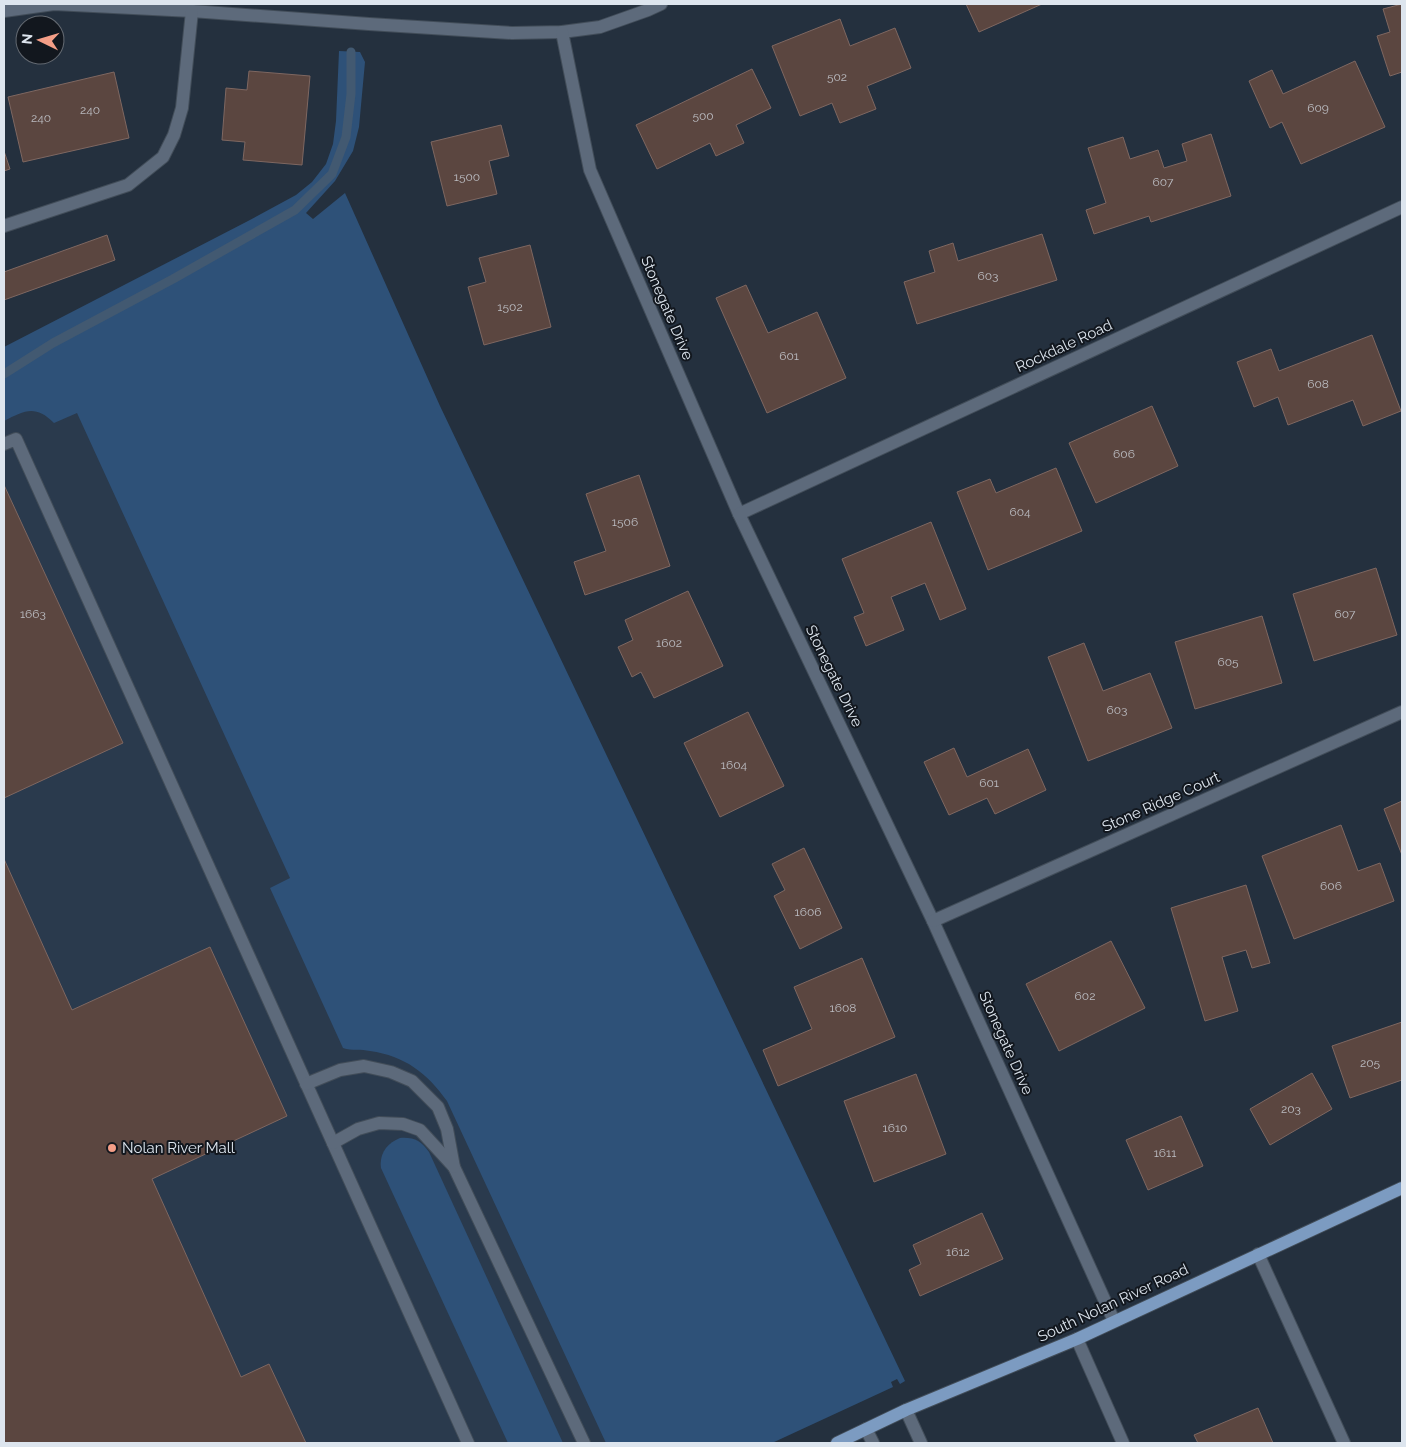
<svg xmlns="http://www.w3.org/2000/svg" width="1406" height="1447" viewBox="0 0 1406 1447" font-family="Raleway,sans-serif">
<rect width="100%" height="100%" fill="#24303e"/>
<path fill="#2a3a4d" d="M104 357 614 1443H4V405Z"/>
<g fill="#2e5178">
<path d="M339 51 360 52 365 62 359 127 353 151 335 181 306 213 313 219 345 193 440 406 905 1381 900 1384 897 1379 891 1382 893 1387 772 1443H606L447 1101C427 1073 405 1056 370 1051 361 1049 352 1051 343 1048L270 888 290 878 77 413 54 423C35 404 24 411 4 421V347L248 221 296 195 312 182 326 164 333 144 336 121Z"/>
<path d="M400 1138C414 1137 421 1141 429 1152L563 1443H508L381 1168C379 1154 387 1143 400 1138Z"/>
</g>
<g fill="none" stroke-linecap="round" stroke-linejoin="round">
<path stroke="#425971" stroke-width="9" d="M4 374 53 343 173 279 295 210 332 174 346 137 351 94V52"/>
</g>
<g fill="#5b4640" stroke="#7e6761">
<path d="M966 4H1042L979 32Z"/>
<path d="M1402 4V72L1390 76 1377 36 1390 32 1383 9Z"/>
<path d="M840 19 850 46 895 28 911 68 867 86 876 109 840 123 832 103 800 116 772 46Z"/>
<path d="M1355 61 1385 127 1301 164 1282 122 1270 128 1249 81 1272 70 1283 94Z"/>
<path d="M752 69 771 108 736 125 744 143 716 156 710 143 657 169 636 125Z"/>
<path d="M249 71 310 76 302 165 243 160 245 142 222 140 226 88 247 90Z"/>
<path d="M114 72 129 138 23 162 8 97Z"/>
<path d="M501 125 509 156 489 161 497 194 447 206 431 142Z"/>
<path d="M1211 134 1231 196 1151 222 1149 216 1094 234 1086 210 1106 203 1088 148 1123 137 1130 159 1158 150 1164 168 1187 161 1182 144Z"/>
<path d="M4 151 10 169 4 171Z"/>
<path d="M1042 234 1057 280 917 324 904 282 935 272 929 251 953 243 958 261Z"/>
<path d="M107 235 115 260 4 300V272Z"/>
<path d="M530 245 551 327 484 345 468 287 486 282 479 258Z"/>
<path d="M746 285 768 333 817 312 846 378 767 413 716 298Z"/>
<path d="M1372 335 1401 411 1363 426 1353 400 1288 425 1278 397 1254 407 1237 362 1271 349 1279 371Z"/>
<path d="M1152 406 1178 466 1096 503 1069 443Z"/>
<path d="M1056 468 1082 531 988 570 957 492 990 479 996 493Z"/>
<path d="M639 475 670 566 585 595 574 562 606 551 586 494Z"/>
<path d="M4 485 123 743 4 798Z"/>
<path d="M931 522 966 609 940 620 925 583 891 597 904 630 866 646 854 617 864 613 842 559Z"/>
<path d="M1376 568 1397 635 1314 661 1293 594Z"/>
<path d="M688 591 723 666 654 698 641 672 632 677 618 647 633 640 625 620Z"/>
<path d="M1262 616 1282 683 1195 709 1175 642Z"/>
<path d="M1084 643 1103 691 1150 673 1172 728 1088 761 1048 657Z"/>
<path d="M748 712 784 786 720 817 684 743Z"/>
<path d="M954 748 967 777 1028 749 1046 790 995 814 987 798 949 815 924 762Z"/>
<path d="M1402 801V855L1384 809Z"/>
<path d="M1341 825 1358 871 1380 863 1394 901 1294 939 1262 856Z"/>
<path d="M804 848 842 928 800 949 774 896 785 890 772 864Z"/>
<path d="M4 859 72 1010 210 947 287 1116 152 1179 241 1377 269 1364 306 1443H4Z"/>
<path d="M1246 885 1270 963 1252 968 1246 950 1222 957 1238 1011 1205 1021 1171 908Z"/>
<path d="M1111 941 1145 1008 1059 1051 1026 984Z"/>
<path d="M862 958 895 1037 778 1086 763 1050 812 1029 794 987Z"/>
<path d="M1402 1022V1080L1350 1098 1332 1046Z"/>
<path d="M1312 1073 1332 1109 1270 1145 1250 1109Z"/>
<path d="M916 1074 946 1154 874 1182 844 1101Z"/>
<path d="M1181 1116 1203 1166 1148 1190 1126 1140Z"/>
<path d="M982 1213 1003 1259 920 1296 909 1270 921 1264 913 1245Z"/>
<path d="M1258 1408 1273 1443H1198L1194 1435Z"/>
</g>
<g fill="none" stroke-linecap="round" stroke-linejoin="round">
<g stroke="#424d59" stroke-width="14">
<g id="minor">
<path d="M4 11 54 4 192 11 369 24 512 33 562 32 600 27 648 10 661 4"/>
<path d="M562 32 590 170 739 514 933 921 1114 1321"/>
<path d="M4 226 128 185 163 157 174 135 182 108 192 11"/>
<path d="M4 444 16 439 468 1443"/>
<path d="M739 514 1402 207"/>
<path d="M933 921 1402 712"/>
<path d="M306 1084 340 1070 364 1066 391 1072 412 1081 438 1107 447 1129 454 1167 584 1443"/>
<path d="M333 1143 358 1129 379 1123 403 1124 420 1130 454 1167"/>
<path d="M1258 1254 1344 1443"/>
<path d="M1077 1339 1123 1443"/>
<path d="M906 1410 921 1443"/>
<path d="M866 1429 873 1443"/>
</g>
</g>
<g stroke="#424d59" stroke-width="14">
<path id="major" d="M837 1443 906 1410 1077 1339 1402 1188"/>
</g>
<use href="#minor" stroke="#5d6a7b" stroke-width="12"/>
<use href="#major" stroke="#7c9bc1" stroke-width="12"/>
</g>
<circle fill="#f49e87" stroke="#12171e" stroke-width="2" cx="112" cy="1148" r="5"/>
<g text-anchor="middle" stroke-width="4" stroke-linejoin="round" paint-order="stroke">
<g font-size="12" fill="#bcbdc2">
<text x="837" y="81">502</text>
<text x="1318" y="112">609</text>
<text x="90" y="114">240</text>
<text x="703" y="120">500</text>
<text x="41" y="122">240</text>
<text x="467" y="181">1500</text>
<text x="1163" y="186">607</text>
<text x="988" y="280">603</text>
<text x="510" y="311">1502</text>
<text x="789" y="360">601</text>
<text x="1318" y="388">608</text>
<text x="1124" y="458">606</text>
<text x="1020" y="516">604</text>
<text x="625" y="526">1506</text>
<text x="33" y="618">1663</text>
<text x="1345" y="618">607</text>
<text x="669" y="647">1602</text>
<text x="1228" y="666">605</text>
<text x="1117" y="714">603</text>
<text x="734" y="769">1604</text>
<text x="989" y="787">601</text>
<text x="1331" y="890">606</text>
<text x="808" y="916">1606</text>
<text x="1085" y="1000">602</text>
<text x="843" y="1012">1608</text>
<text x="1370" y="1067">205</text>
<text x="1291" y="1113">203</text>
<text x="895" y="1132">1610</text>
<text x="1165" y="1157">1611</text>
<text x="958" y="1256">1612</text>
</g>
<g font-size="15" fill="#dde5ee" stroke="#12171e">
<text transform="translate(667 308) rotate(67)" y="5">Stonegate Drive</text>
<text transform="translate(1064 346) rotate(-25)" y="5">Rockdale Road</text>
<text transform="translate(834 676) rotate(64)" y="5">Stonegate Drive</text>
<text transform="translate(1161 802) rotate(-24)" y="5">Stone Ridge Court</text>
<text transform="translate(1006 1043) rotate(66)" y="5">Stonegate Drive</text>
<text transform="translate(1113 1303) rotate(-25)" y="5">South Nolan River Road</text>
</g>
<g font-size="15" fill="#dde5ee" stroke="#12171e" text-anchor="start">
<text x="122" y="1153">Nolan River Mall</text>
</g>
</g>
<rect width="1406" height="1447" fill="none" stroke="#dde5ee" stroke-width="10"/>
<g transform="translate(40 40) rotate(275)"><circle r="24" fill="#12171e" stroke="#636971"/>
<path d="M0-4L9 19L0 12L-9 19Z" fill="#f49e87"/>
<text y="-8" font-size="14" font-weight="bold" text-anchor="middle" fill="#dde5ee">N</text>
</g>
</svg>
